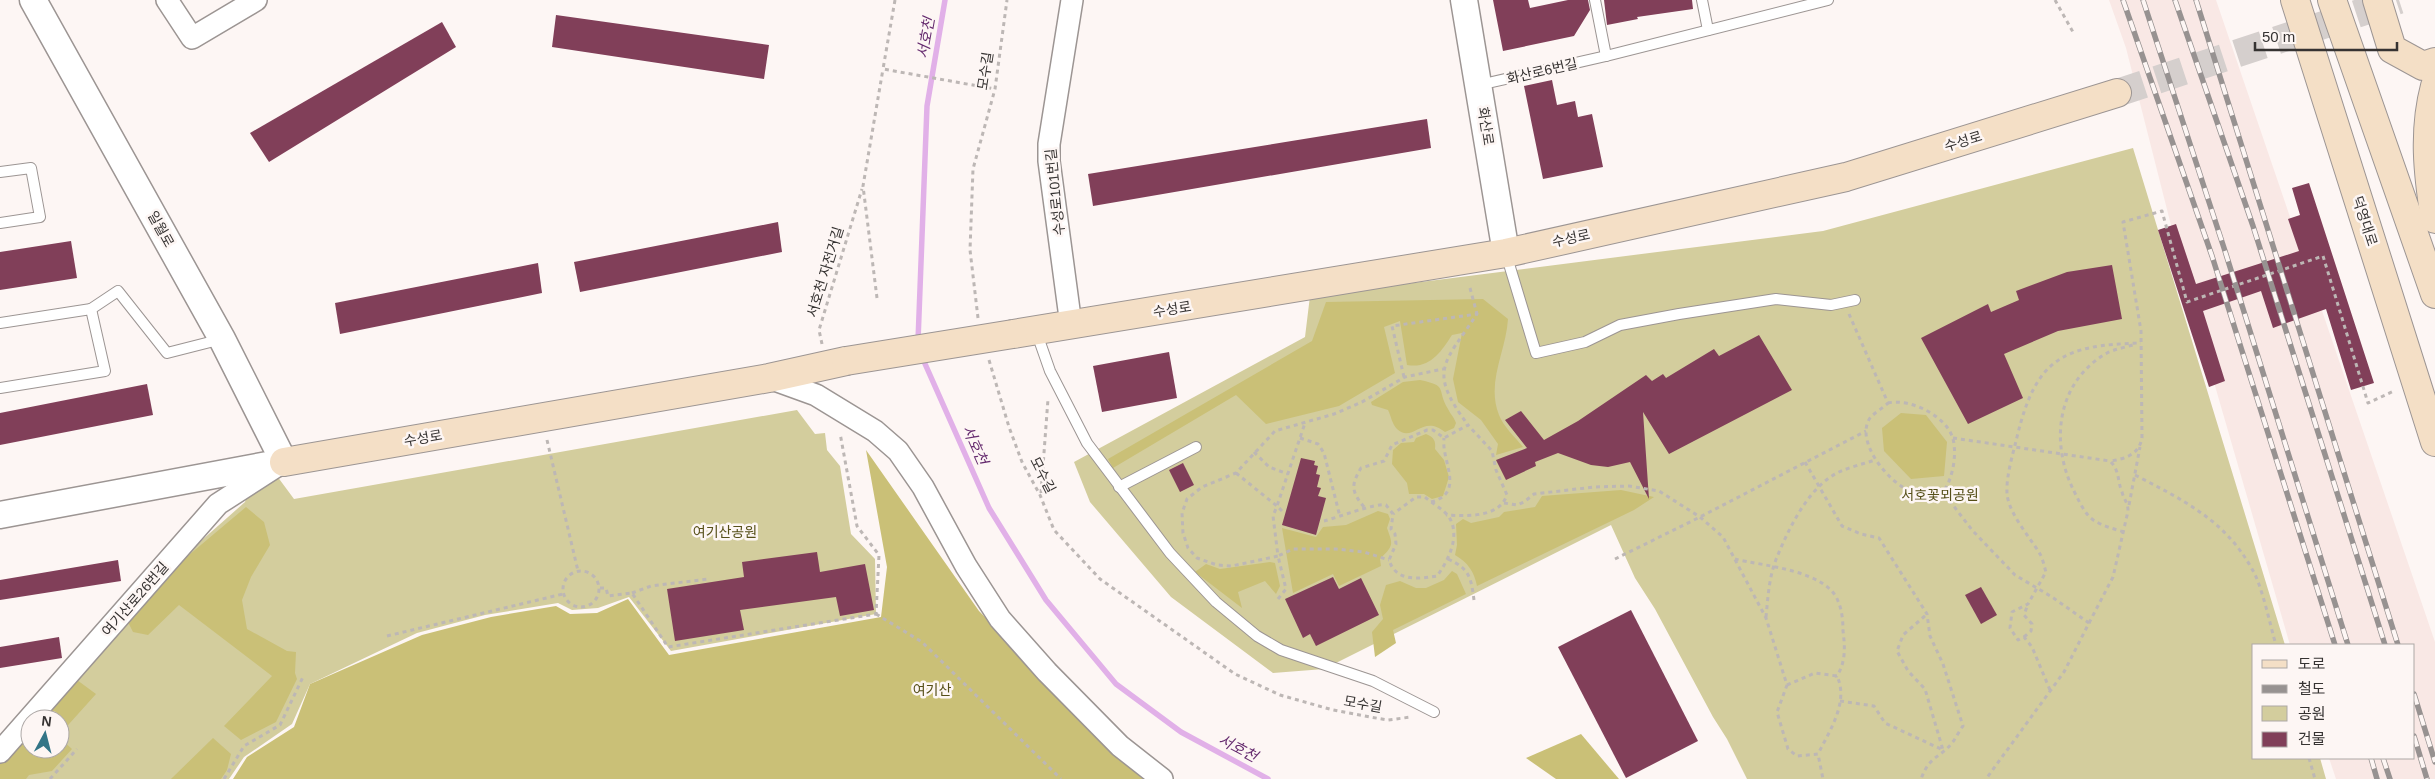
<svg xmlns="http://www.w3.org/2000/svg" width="2435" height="779" viewBox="0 0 2435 779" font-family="Arial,'Noto Sans KR',sans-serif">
<rect width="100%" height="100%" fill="#fdf6f4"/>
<path fill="#f9e8e5" d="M2109 0H2216L2435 642V779H2336L2329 758H2414V645H2290L2189 296 2126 48Z"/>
<g fill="#d3cd9d">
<path d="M2133 148 2285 645H2254V758H2320L2326 779H1747L1727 739 1713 717 1655 609 1635 578 1611 525 1324 669 1273 673 1171 597 1090 502 1074 462 1305 337 1310 296 1823 231Z"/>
<path d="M797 410 815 434 825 433 827 450 840 466 851 534 875 559 876 614 671 651 629 597 598 608 572 610 558 603 485 615 417 633 310 684 292 724 244 757 229 779H0V760L30 749H60V719H36L175 564 245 502 247 495 277 476 294 499Z"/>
</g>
<g fill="#cac077">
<path d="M1483 299 1508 319C1506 352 1486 382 1499 415 1503 426 1515 437 1523 447L1496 455 1498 444 1481 420 1458 402 1453 379 1462 333 1452 335C1441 352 1430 369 1407 365L1400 321 1384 327 1395 373 1339 406 1266 424 1236 395 1113 468 1108 459 1312 341 1326 302Z"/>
<path d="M1420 380C1449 386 1436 389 1448 409 1451 415 1454 417 1456 423L1454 428 1445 432C1422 413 1413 444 1397 429 1392 424 1391 416 1388 410L1372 405 1371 402 1403 382Z"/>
<path d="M1901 413 1926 415 1947 442 1944 476 1911 479 1884 451 1882 428Z"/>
<path d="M1426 434C1434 437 1436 441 1435 449L1444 460 1449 477 1443 496 1432 499 1424 494H1409L1407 483 1392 464 1393 450 1401 443 1414 442 1416 438Z"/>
<path d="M866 450 979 611 1140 774 1149 779H233L247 757 294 727 310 684 422 635 491 617 556 606 570 614 597 613 628 599 669 655 881 617 887 567Z"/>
<path d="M1621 490 1654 497 1634 510 1477 586C1474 571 1468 563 1455 555L1457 545 1456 524 1463 519 1471 523 1499 517 1504 512 1535 507 1542 496Z"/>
<path d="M246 507 264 522 270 545 251 577 242 600 247 629 287 651 296 652 295 673 297 679 276 722 241 740 224 726 272 676 179 605 148 635 133 632 127 620 183 560Z"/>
<path d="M1378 511 1388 514 1390 519 1387 528C1393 545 1394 545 1380 559L1381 566 1339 586 1333 574 1293 593 1282 528 1316 537 1323 527 1346 525Z"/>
<path d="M1270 562 1275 563 1280 586 1276 594 1265 581 1238 592 1242 608 1195 572 1206 564 1220 569Z"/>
<path d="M1452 571 1457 574 1466 594 1393 630 1396 643 1375 657 1372 632 1383 619 1380 605 1386 585 1400 581 1416 588H1426L1444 580Z"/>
<path d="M77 680 96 694 60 734V719H41Z"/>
<path d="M30 731V749H60V738L72 749 52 771 29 775 26 779H0V764Z"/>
<path d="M1581 734 1619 779H1556L1526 758Z"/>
<path d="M213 738 231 754 227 770 221 779H171Z"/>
</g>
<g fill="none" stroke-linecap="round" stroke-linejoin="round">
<g stroke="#e1b0e8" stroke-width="5.5">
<path d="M918 341 927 106 945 0"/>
<path d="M922 357 989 508 1046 600 1116 684 1181 732 1268 779"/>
</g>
</g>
<g fill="#813f59">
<path d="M1493 0H1528L1530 8 1568 0H1588L1590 10 1574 36 1503 51Z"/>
<path d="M1604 0H1692L1693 9 1637 17 1638 19 1607 25Z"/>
<path d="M556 15 769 45 764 79 552 47Z"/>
<path d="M442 22 456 47 269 162 250 133Z"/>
<path d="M1552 80 1557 105 1575 101 1578 117 1592 114 1603 167 1543 179 1524 86Z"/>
<path d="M1427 119 1431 148 1093 206 1088 174Z"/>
<path d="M2309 183 2374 383 2351 390 2326 309 2273 328 2261 291 2203 311 2225 381 2209 387 2158 230 2176 224 2196 284 2299 251 2288 219 2300 215 2292 188Z"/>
<path d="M778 222 782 252 580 292 574 262Z"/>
<path d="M71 241 77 278 0 290V252Z"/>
<path d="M538 263 542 293 340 334 335 303Z"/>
<path d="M2112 265 2122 319 2058 331 2004 354 2023 398 1968 424 1921 338 1988 304 1991 312 2019 300 2016 291 2067 272Z"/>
<path d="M1759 335 1792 390 1669 454 1643 412 1649 499 1630 462 1608 467 1591 465 1558 453 1535 462 1536 466 1506 480 1496 460 1527 448 1505 420 1521 411 1544 440 1578 421 1646 375 1652 381 1663 374 1666 378 1714 349 1719 356Z"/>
<path d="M1169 352 1177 398 1102 412 1093 366Z"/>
<path d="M147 384 153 415 0 445V413Z"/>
<path d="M1301 458 1315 461 1314 465 1318 466 1316 474 1320 475 1317 487 1321 488 1318 496 1326 498 1316 535 1282 525Z"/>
<path d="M1183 463 1194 485 1180 492 1169 470Z"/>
<path d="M817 552 820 572 865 564 874 610 840 616 836 597 740 610 744 630 675 641 667 589 744 577 742 562Z"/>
<path d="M118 560 121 581 0 600V580Z"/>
<path d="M1333 577 1339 589 1361 578 1379 615 1316 646 1310 634 1303 638 1285 599Z"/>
<path d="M1981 587 1997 615 1981 624 1965 595Z"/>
<path d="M1631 610 1698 741 1626 778 1558 647Z"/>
<path d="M59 637 62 658 0 668V647Z"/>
</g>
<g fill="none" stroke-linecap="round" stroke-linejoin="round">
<path stroke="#d5cfcd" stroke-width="28" stroke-dasharray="28 14" stroke-linecap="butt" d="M2117 93 2399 0"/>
<g stroke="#9c9593" stroke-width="12">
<g id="service">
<path d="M1595 0 1606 56"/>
<path d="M1702 0 1708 30"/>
<path d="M1479 85 1606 56 1828 0"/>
<path d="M0 172 31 168 40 217 0 223"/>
<path d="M1506 254 1536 353 1585 342 1620 325 1679 314 1776 299 1831 305 1855 300"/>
<path d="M91 309 118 291 167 353 222 339"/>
<path d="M0 323 91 309 105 371 0 388"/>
<path d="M1036 331 1050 371 1087 443 1170 553 1216 602 1257 636 1281 650 1373 681 1434 712"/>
<path d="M1119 487 1196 447"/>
</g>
</g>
<g stroke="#9c9593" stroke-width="24">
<g id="minor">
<path d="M167 0 192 38 256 0"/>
<path d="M1071 325 1049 161V144L1072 0"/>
<path d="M769 378 816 395 875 431 898 451 923 487 966 566 1000 619 1047 672 1120 746 1162 779"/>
<path d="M0 752 218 504 277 466"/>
</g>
</g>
<g stroke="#9c9593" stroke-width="29">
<g id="tertiary">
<path d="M1464 0 1506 253"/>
<path d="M0 515 284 462 222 339 33 0"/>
</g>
</g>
<g stroke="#9c9593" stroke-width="30">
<g id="secondary">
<path d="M2295 0 2435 442"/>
<path d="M2332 0 2435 294"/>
<path d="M2377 0 2392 49 2423 66 2435 62"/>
<path d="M2435 86C2423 131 2428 174 2435 219"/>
<path d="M1013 334 1506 253 1846 177 2117 93"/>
<path d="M284 462 769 378 846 361"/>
</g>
</g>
<g stroke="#bdb7b5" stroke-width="3" stroke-dasharray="4 4" stroke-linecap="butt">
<path d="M895 0 883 69 995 89"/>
<path d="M2055 0 2073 32"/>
<path d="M1470 288 1477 314"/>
<path d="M877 298 863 186 883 69"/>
<path d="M1849 314 1888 403C1883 408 1874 413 1870 418 1854 442 1890 484 1912 492 1922 495 1933 494 1943 492L1972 530 2015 575 2052 597 2089 623 2064 672 1986 779"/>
<path d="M978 318 970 250 973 169 995 89 1007 0"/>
<path d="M822 344 819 330 862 189"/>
<path d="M989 360 1009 427 1022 462 1040 495 1054 530 1100 579 1235 674 1280 695 1333 710 1370 717 1388 720 1411 717"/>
<path d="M1404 377 1392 326 1477 314C1444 364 1427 370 1468 425"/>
<path d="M1888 403C1910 398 1947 416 1953 439 1957 454 1953 479 1943 492"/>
<path d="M1300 438 1318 444 1324 453 1340 517"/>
<path d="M1953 438 2110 461"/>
<path d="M547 440 578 571"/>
<path d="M1254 452 1269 467 1288 474"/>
<path d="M1805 462 1842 526 1861 534 1879 538 1927 614 1930 636 1943 664 1963 726C1959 731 1956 738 1952 743 1939 759 1930 755 1921 779"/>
<path d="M1236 473 1277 506 1273 516 1278 556 1232 566 1217 565 1197 558 1188 548 1183 533 1182 513 1187 499 1202 487 1236 473 1275 431 1334 414 1362 402 1405 377 1443 369"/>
<path d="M2135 475C2183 500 2225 520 2252 569 2262 585 2270 625 2276 645"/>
<path d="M1041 493 1048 399"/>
<path d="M1431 502C1466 493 1441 461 1444 438"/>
<path d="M1504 503 1517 505 1524 502 1534 494 1594 487 1629 486 1659 491 1700 517 1723 537 1766 618 1787 685 1777 712 1788 749 1797 756 1818 754 1823 779"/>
<path d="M2129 505 2140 447"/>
<path d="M1364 507C1351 491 1351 485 1361 468L1384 461 1392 445 1427 430H1433L1444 438 1468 425 1492 451 1496 470 1507 495C1499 518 1467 516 1446 515"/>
<path d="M1282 511 1277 506 1305 423"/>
<path d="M1324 521C1336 518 1378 502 1386 505L1393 514 1391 529 1395 534 1396 544 1389 560C1396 582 1418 579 1437 576 1448 561 1461 536 1449 517 1444 510 1432 503 1425 497H1416L1393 514"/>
<path d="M2124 532C2114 529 2103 526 2095 521 2085 516 2077 497 2072 487 2050 439 2058 381 2107 353 2115 349 2127 347 2136 344"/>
<path d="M1448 559C1470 569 1471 578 1474 600"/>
<path d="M1615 559 1700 517 1866 431"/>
<path d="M1735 559C1763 566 1826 570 1838 601 1842 610 1843 621 1843 631 1845 647 1846 661 1837 676H1835"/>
<circle cx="581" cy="589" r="18"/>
<path d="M600 588H606L608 596 632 593 668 647 876 614 879 555 857 526 840 433"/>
<path d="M632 593 651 586 708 579"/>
<path d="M1278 599 1286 589 1278 556 1293 549H1336L1364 552 1389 560"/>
<path d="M876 614 922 642 1061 779"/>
<path d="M1766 617C1768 597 1769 576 1777 557 1789 528 1809 486 1839 472 1850 467 1863 464 1875 460"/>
<path d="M2089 623 2113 577 2128 511C2128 502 2124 500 2122 492 2117 480 2120 471 2110 461 2126 459 2139 454 2142 438L2141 331 2123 222 2162 211 2187 302 2323 256 2368 403 2394 391"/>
<path d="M387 636 563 594"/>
<path d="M2024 637 2031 631 2032 624 2024 615 2028 604"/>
<path d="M1787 685 1815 673 1837 676C1849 702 1830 730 1818 754"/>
<path d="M2050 690 2032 647 2024 637 2018 640 2010 628 2012 612 2028 604 2046 572C2044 566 2043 559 2040 554 2030 537 2008 513 2007 493 2006 476 2013 454 2017 437 2036 358 2063 345 2141 343"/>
<path d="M1840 701 1874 706 1885 723 1943 750 1925 689 1908 671 1897 651 1903 635 1926 615"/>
<path d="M2309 758 2315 779"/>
<path d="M50 779 77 749"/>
<path d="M224 779 244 746 280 725 303 677"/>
</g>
<use href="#service" stroke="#fff" stroke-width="10"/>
<use href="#minor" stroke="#fff" stroke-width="21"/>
<use href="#tertiary" stroke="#fff" stroke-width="26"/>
<use href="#secondary" stroke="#f4dfc6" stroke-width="28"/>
<g stroke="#979291" stroke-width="5.5">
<g id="rail">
<path d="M2123 0 2212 256 2335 645"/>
<path d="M2143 0 2225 251 2348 645"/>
<path d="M2175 0 2253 226 2385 645"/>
<path d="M2196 0 2398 645"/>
<path d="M2414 694 2435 762"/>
<path d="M2414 736 2427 779"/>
<path d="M2371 758 2377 779"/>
<path d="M2383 758 2390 779"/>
</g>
</g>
<use href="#rail" stroke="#fdf6f4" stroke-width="4" stroke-dasharray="11" stroke-linecap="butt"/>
<g stroke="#9c9593" stroke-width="30" stroke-linecap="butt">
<path id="secondary-bridge" d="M846 361 1013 334"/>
</g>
<use href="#secondary-bridge" stroke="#f4dfc6" stroke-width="28"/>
</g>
<g text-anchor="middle" stroke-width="5" stroke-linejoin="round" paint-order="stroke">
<g font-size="14" fill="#363332" stroke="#fdf6f4">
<text transform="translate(985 71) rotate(-81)" y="5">모수길</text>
<text transform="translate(1542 71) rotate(-13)" y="5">화산로6번길</text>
<text transform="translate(1486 126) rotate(81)" y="5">화산로</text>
<text transform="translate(1963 141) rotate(-17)" y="5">수성로</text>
<text transform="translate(1055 192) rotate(-96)" y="5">수성로101번길</text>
<text transform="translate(2365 221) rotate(72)" y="5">덕영대로</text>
<text transform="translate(161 229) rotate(61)" y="5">일월로</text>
<text transform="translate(1571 238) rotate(-12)" y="5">수성로</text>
<text transform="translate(825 272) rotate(-73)" y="5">서호천 자전거길</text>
<text transform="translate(1172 309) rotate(-9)" y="5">수성로</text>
<text transform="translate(423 438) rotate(-10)" y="5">수성로</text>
<text transform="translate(1043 475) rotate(63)" y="5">모수길</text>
<text transform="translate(135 599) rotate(-49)" y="5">여기산로26번길</text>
<text transform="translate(1363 704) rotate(10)" y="5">모수길</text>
</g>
<g font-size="14" fill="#564f18" stroke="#fdf6f4">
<text x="1940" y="500">서호꽃뫼공원</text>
<text x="725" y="537">여기산공원</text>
<text x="932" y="695">여기산</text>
</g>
<g font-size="15" font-style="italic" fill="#662c6f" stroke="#fdf6f4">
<text transform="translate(926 38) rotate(-80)" y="5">서호천</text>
<text transform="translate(975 445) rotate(66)" y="5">서호천</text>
<text transform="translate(1238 748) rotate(28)" y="5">서호천</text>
</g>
</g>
<rect x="2252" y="644" width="162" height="115" fill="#fdf6f4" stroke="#ada8a6"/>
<rect x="2262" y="660" width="25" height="8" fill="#f4dfc6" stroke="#ada8a6"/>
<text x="2298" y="669" font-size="15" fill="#363332">도로</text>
<rect x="2262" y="685" width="25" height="8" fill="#979291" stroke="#ada8a6"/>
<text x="2298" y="694" font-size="15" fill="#363332">철도</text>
<rect x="2262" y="706" width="25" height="15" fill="#d3cd9d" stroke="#ada8a6"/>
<text x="2298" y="719" font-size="15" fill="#363332">공원</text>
<rect x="2262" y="732" width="25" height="15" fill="#813f59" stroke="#ada8a6"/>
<text x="2298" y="744" font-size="15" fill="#363332">건물</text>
<g transform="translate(45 734) rotate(7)"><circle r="24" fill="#fdf6f4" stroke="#ada8a6"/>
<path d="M0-4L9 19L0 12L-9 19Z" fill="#337587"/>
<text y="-8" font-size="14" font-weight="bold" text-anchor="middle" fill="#363332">N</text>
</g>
<path d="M2255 42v8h142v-8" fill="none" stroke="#363332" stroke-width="2.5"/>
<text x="2262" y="42" font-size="15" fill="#363332" stroke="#fdf6f4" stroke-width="4" paint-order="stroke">50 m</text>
</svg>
